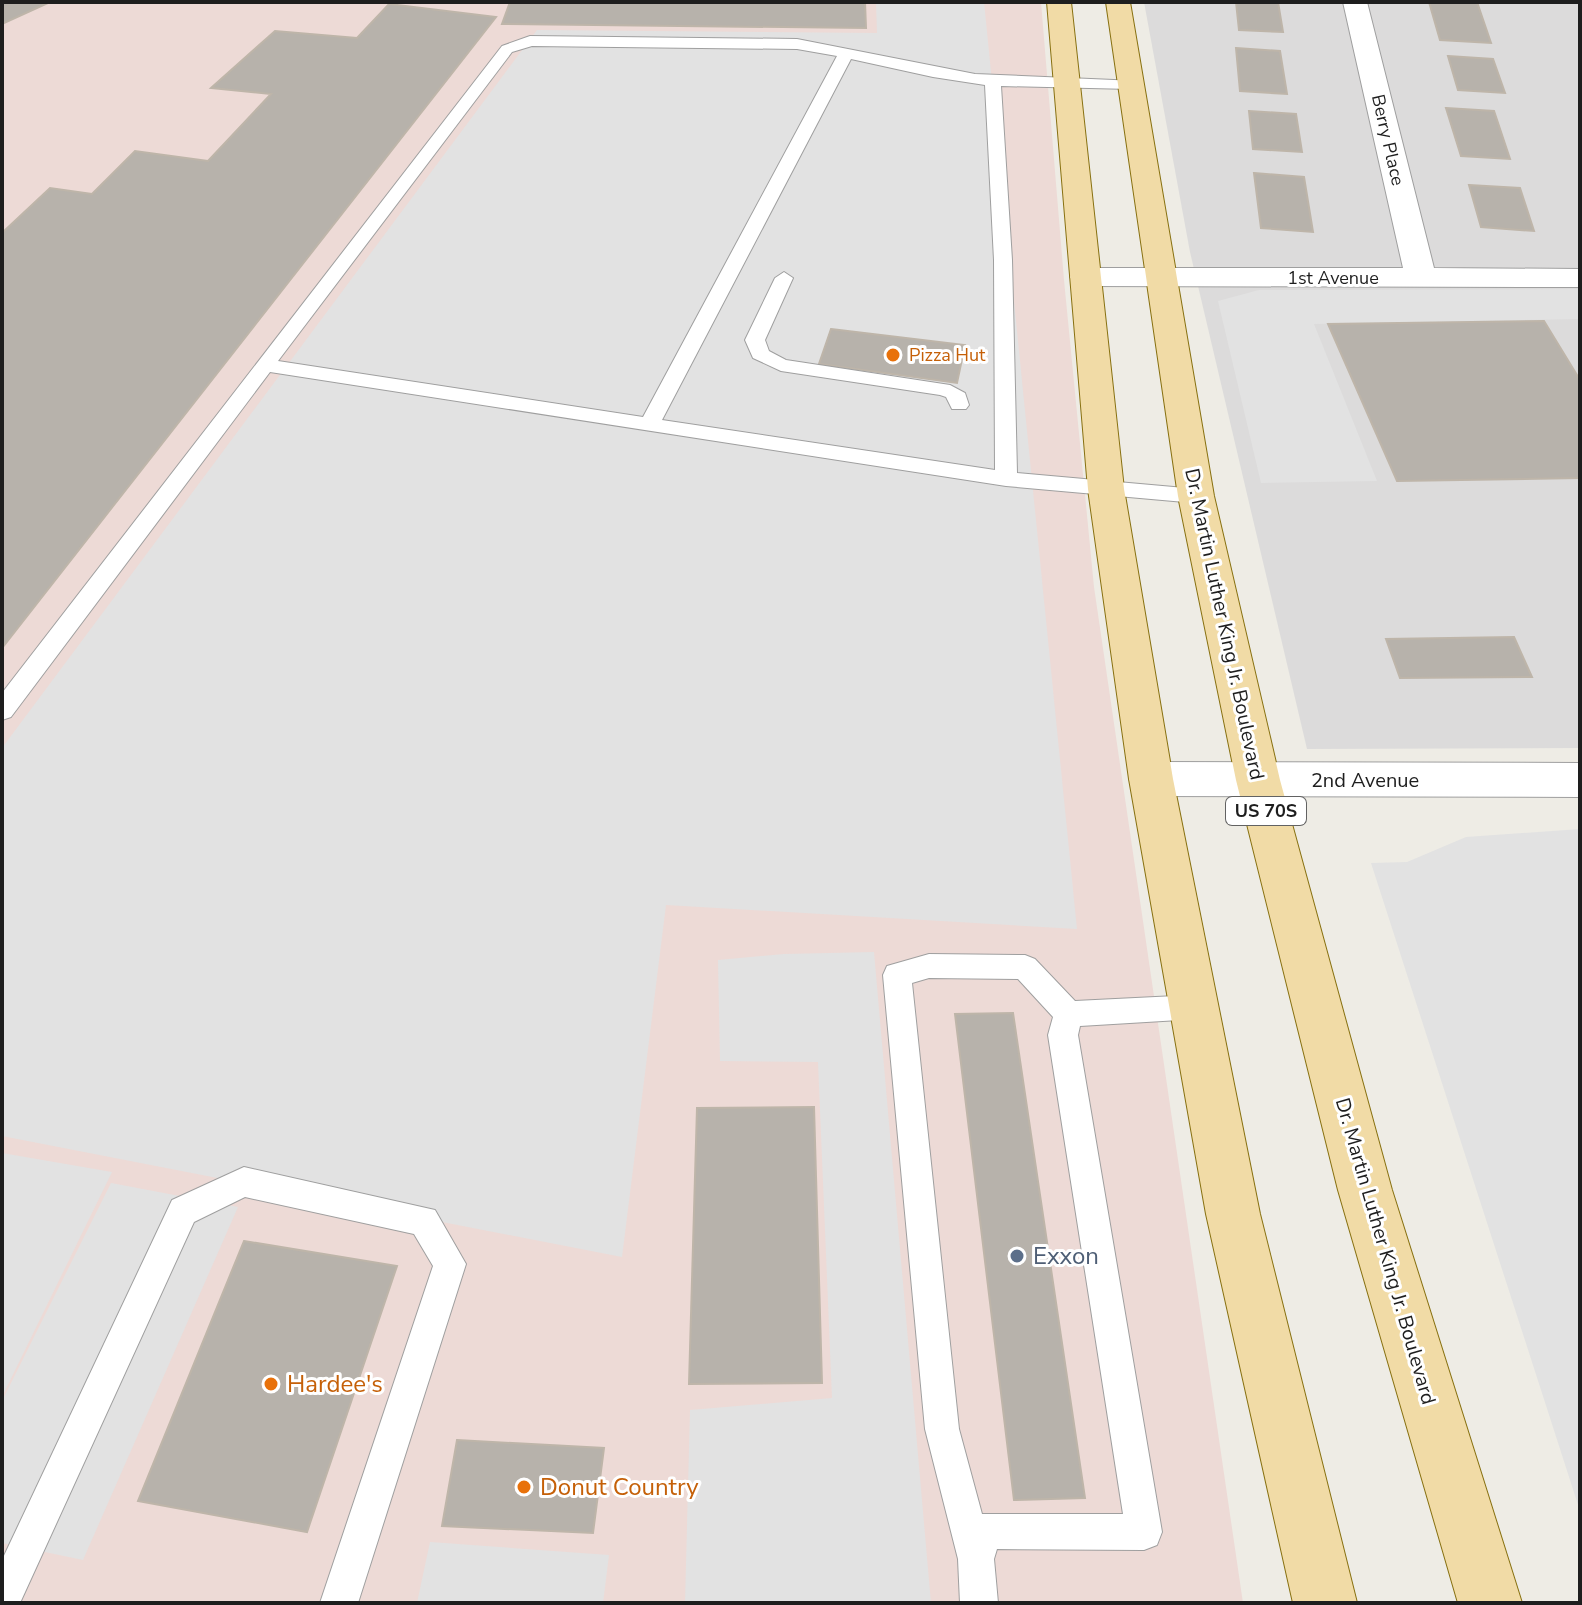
<svg xmlns="http://www.w3.org/2000/svg" width="1582" height="1605" viewBox="0 0 1582 1605" font-family="'Nunito Sans',sans-serif">
<rect width="100%" height="100%" fill="#eeece5"/>
<path fill="#dcdbdb" d="M1144 2H1580V748L1307 749 1190 252Z"/>
<path fill="#eddad6" d="M2 2H1041L1064 280 1094 587 1243 1603H2Z"/>
<g fill="#e2e2e2">
<path d="M876 2H984L1077 929 666 905 622 1257 2 1136V748L537 30 877 33Z"/>
<path d="M1580 289V319L1314 324 1377 481 1261 483 1218 301 1259 290Z"/>
<path d="M1580 829V1511L1371 863 1407 862 1466 837Z"/>
<path d="M874 952 931 1603H685L690 1410 832 1398 818 1062 720 1061 718 960 784 954Z"/>
<path d="M2 1153 112 1172 2 1397Z"/>
<path d="M111 1183 238 1207 83 1560 2 1543V1401Z"/>
<path d="M430 1542 609 1555 603 1603H417Z"/>
</g>
<g fill="#b7b2ab" stroke="#beb5a9" stroke-width="2">
<path d="M2 2H50L2 24Z"/>
<path d="M510 2H865L866 28 502 24Z"/>
<path d="M1236 2H1278L1283 32 1239 30Z"/>
<path d="M1429 2H1477L1491 43 1440 40Z"/>
<path d="M389 4 496 17 2 648V233L50 188 92 194 135 151 208 161 271 94 211 88 275 31 357 38Z"/>
<path d="M1236 48 1280 51 1287 94 1240 91Z"/>
<path d="M1448 56 1493 59 1505 93 1458 90Z"/>
<path d="M1446 108 1494 111 1510 159 1461 156Z"/>
<path d="M1249 111 1296 114 1302 152 1253 149Z"/>
<path d="M1254 173 1304 177 1313 232 1261 228Z"/>
<path d="M1469 185 1520 188 1534 231 1481 227Z"/>
<path d="M1544 321 1580 380V478L1397 481 1328 324Z"/>
<path d="M831 329 965 345 957 383 819 364Z"/>
<path d="M1514 637 1532 677 1400 678 1386 639Z"/>
<path d="M1013 1013 1085 1498 1014 1500 955 1014Z"/>
<path d="M814 1107 822 1383 689 1384 697 1108Z"/>
<path d="M244 1241 397 1266 307 1532 138 1501Z"/>
<path d="M457 1440 604 1448 593 1533 442 1526Z"/>
</g>
<g fill="none" stroke-linecap="round" stroke-linejoin="round">
<g stroke="#9f9f9f" stroke-width="2">
<g id="lane">
<path d="M530 36 797 39 975 74 1137 81V87L1131 89 1001 86 1012 260 1017 473 1196 489 1204 491 1207 496 1204 501 1196 503 1006 486 270 372 11 717 2 720V693L502 46ZM532 46 797 49 837 56 643 417 278 361 512 52ZM851 59 933 77 985 85 994 260 995 470 662 420Z"/>
<path d="M784 272 793 278 765 340 769 351 786 360 950 385 965 393 969 405 966 409H952L946 397 940 395 781 371 753 358 745 340 775 278Z"/>
<path d="M929 954 1025 955 1035 959 1075 1001 1196 995 1206 998 1210 1007 1206 1016 1196 1019 1080 1026 1078 1035 1162 1532 1157 1545 1144 1550 997 1549 994 1559 998 1603H960L958 1559 925 1429 883 975 887 966ZM929 978 1018 979 1053 1017 1048 1035 1123 1514H982L959 1429 912 983Z"/>
<path d="M244 1167 435 1210 466 1264 358 1603H320L433 1266 414 1234 245 1197 194 1222 20 1603H2V1560L172 1200Z"/>
</g>
</g>
<g stroke="#9f9f9f" stroke-width="2">
<g id="street">
<path d="M1343 2H1367L1434 268 1580 269V287L1086 286 1075 284 1070 277 1075 270 1086 268H1403Z"/>
<path d="M1151 762 1580 763V797L1151 796 1136 791 1129 779 1136 767Z"/>
</g>
</g>
<g stroke="#877010" stroke-width="2">
<g id="primary">
<path d="M1047 2H1071L1124 489 1173 779 1260 1214 1357 1603H1293L1206 1214 1129 779 1088 489Z"/>
<path d="M1106 2H1130L1214 496 1280 780 1392 1190 1522 1603H1458L1338 1190 1236 780 1178 496Z"/>
</g>
</g>
<use href="#lane" fill="#fff" fill-rule="evenodd"/>
<use href="#street" fill="#fff" fill-rule="evenodd"/>
<use href="#primary" fill="#f1dba6" fill-rule="evenodd"/>
</g>
<g fill="#e8710a" stroke="#fff" stroke-width="3">
<circle cx="893" cy="355" r="8"/>
<circle cx="271" cy="1384" r="8"/>
<circle cx="524" cy="1487" r="8"/>
</g>
<circle fill="#5c6f8a" stroke="#fff" stroke-width="3" cx="1017" cy="1256" r="8"/>
<g text-anchor="middle" stroke-width="6" stroke-linejoin="round" paint-order="stroke">
<g font-size="18" fill="#1e1e1e" stroke="#fff">
<text transform="translate(1388 140) rotate(77)" y="6">Berry Place</text>
<text x="1333" y="284">1st Avenue</text>
</g>
<g font-size="18" fill="#c56008" stroke="#fff" text-anchor="start">
<text x="909" y="361">Pizza Hut</text>
</g>
<rect fill="#fff" stroke="#626262" stroke-width="2" x="1226" y="797" width="80" height="28" rx="6"/>
<g font-size="18" font-weight="bold" fill="#1e1e1e">
<text x="1266" y="817">US 70S</text>
</g>
<g font-size="20" fill="#1e1e1e" stroke="#fff">
<text transform="translate(1225 624) rotate(78)" y="7">Dr. Martin Luther King Jr. Boulevard</text>
<text x="1365" y="787">2nd Avenue</text>
<text transform="translate(1386 1251) rotate(74)" y="7">Dr. Martin Luther King Jr. Boulevard</text>
</g>
<g font-size="24" fill="#4e5e75" stroke="#fff" text-anchor="start">
<text x="1033" y="1264">Exxon</text>
</g>
<g font-size="24" fill="#c56008" stroke="#fff" text-anchor="start">
<text x="287" y="1392">Hardee's</text>
<text x="540" y="1495">Donut Country</text>
</g>
</g>
<rect width="1582" height="1605" fill="none" stroke="#1e1e1e" stroke-width="8"/>
</svg>
